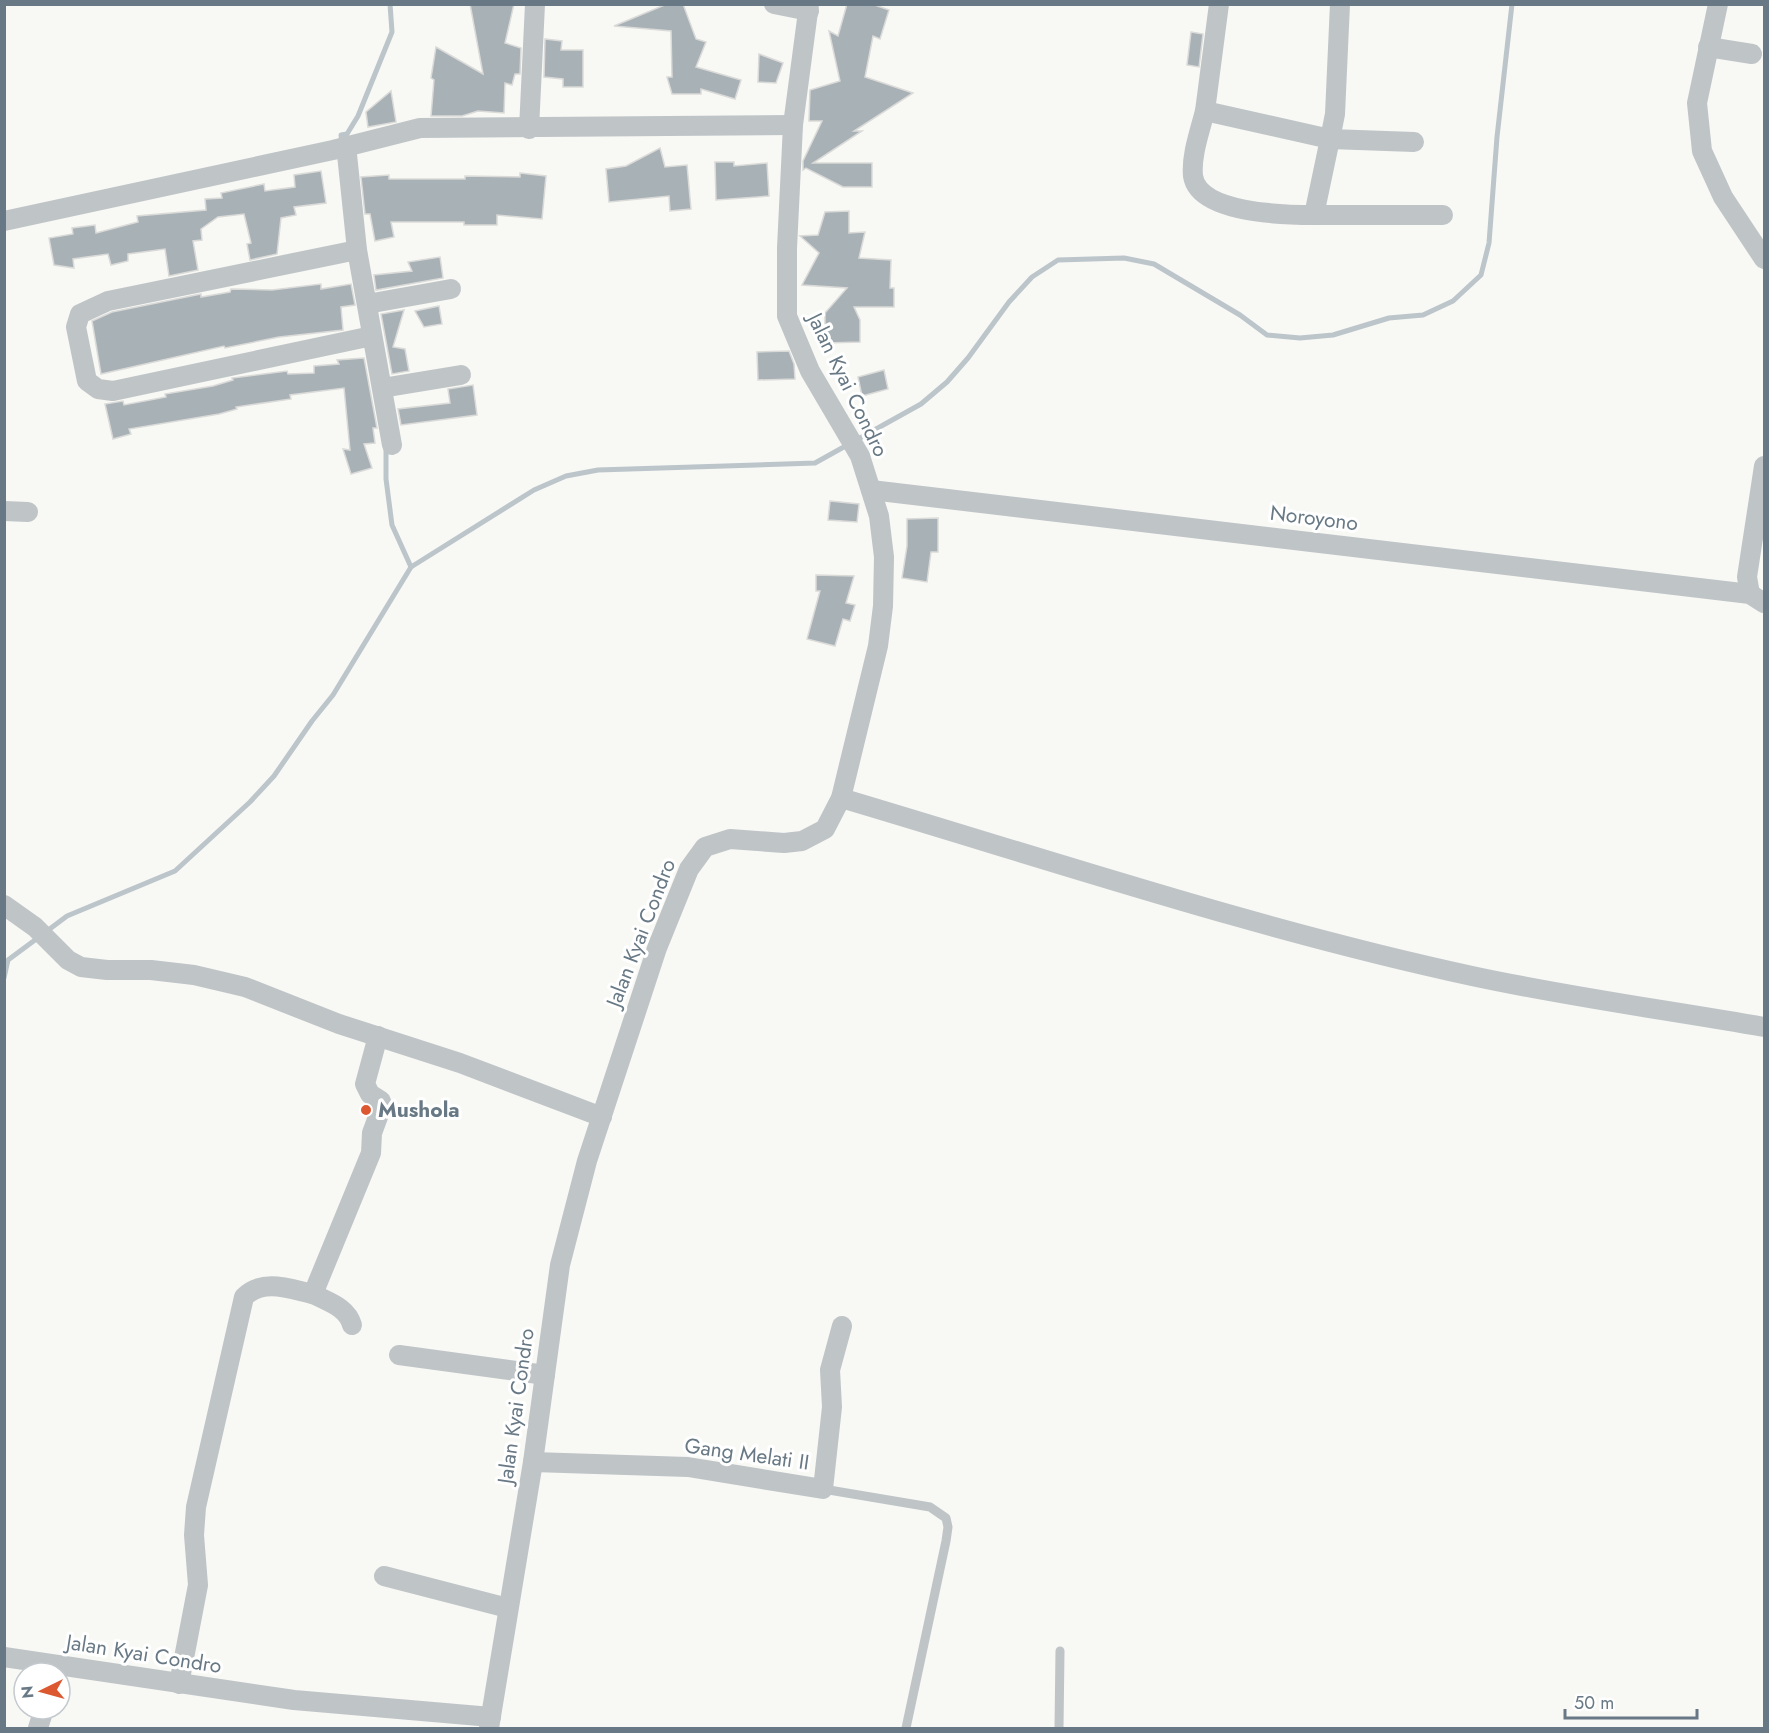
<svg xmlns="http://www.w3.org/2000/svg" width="1769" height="1733" viewBox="0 0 1769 1733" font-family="Jost,sans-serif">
<rect width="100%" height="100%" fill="#f8f8f5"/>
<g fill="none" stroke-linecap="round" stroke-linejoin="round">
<g stroke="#bbc5ca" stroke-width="5">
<path d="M342 144 341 135 347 134 358 116 392 32 390 4"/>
<path d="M386 447V479L392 525 411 567"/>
<path d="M47 931 67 916 175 871 250 802 274 776 312 721 333 695 411 567 534 490 566 476 598 470 815 463 921 404 947 382 968 358 1009 302 1032 277 1058 260 1124 258 1154 264 1240 315 1267 335 1300 338 1333 335 1389 318 1423 315 1453 301 1481 275 1489 243 1497 137 1512 4"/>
<path d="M4 978 8 960 39 937"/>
</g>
</g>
<g fill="#a8b1b6" stroke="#dadad8" stroke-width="1.5">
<path d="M470 4H514L505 43 521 48 520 74H515L512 85 505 83 504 113 478 111 462 116H431L434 80 431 78 436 47 483 74Z"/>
<path d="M667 4H683L696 39 706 42 696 67 741 80 735 99 701 89V94H672L667 77H672L671 31 614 26Z"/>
<path d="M847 4H872L889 10 880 39 873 36 865 77 913 93 854 131H862L813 163H872V187H843L806 168 803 170V161L822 121H809L810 90 840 81 829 31 838 36Z"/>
<path d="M1191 32 1203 34 1199 67 1187 65Z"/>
<path d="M545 39 562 41 561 50H583V87H563V79L544 77Z"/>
<path d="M759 54 783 63 776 83 758 82Z"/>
<path d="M391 91 396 122 368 127 366 112Z"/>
<path d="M660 148 665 167 687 165 691 209 670 211 669 196 609 202 606 169 626 166Z"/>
<path d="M715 162H734V166L767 163 769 196 716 200Z"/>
<path d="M321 171 326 203 294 207 296 215 281 218 277 254 250 260 247 244 251 243 244 214 218 217 201 229 202 240 193 241 198 270 169 276 165 249 128 254V261L111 265 108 254 73 259 74 268 54 265 49 238 73 234 72 228 95 225 96 233 138 222 137 216 206 210 205 199 222 198 221 193 264 184 265 191 295 187 294 175Z"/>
<path d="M520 173 546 176 542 219 497 215V225H464V222H391L394 237 375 241 370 214H365L361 177 389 175V179H465V176L520 177Z"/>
<path d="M849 211V233L865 232 859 258 891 260 890 288H894V307H854L860 320V342L825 343V313L847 288 802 285 819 253 800 236 818 235 825 212Z"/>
<path d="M440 257 443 278 376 290 374 275 412 271 408 262Z"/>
<path d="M321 284V289L351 284 355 305 341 307 343 330 279 337 225 348 224 346 101 374 92 321 112 312 201 294V297L230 292 231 289 272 290Z"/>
<path d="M439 306 442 324 424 327 415 311Z"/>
<path d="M404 310 393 347 405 349 409 371 392 374 381 314Z"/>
<path d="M789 351 794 364 795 379 758 380 757 352Z"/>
<path d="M364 358 377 428H373L375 443 364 444 372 468 351 474 343 449 350 450 344 388 290 395 291 399 236 407 237 409 219 414 129 429 131 434 113 439 105 404 123 401 124 405 166 397 165 394 213 386 233 380 232 378 287 371 288 374 314 373V366L339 364 337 360Z"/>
<path d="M884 370 888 389 862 396 858 377Z"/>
<path d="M473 385 477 415 401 425 398 409 450 403 448 389Z"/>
<path d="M830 501 859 504 857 522 828 520Z"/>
<path d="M938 518V552H931L927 582 902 578 907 546V519Z"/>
<path d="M816 575 854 576 846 603 855 605 850 621 843 619 835 646 807 639 820 591H816Z"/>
</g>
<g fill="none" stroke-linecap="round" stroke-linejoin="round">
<g stroke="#bfc4c7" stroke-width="9">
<path d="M823 1489 930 1507 946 1518 948 1527 946 1541 906 1728"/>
<path d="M1059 1728 1060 1651"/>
</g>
<g stroke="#bfc4c7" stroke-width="20">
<path d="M774 4 809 11"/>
<path d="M1219 4 1205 111 1330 139 1314 215H1443"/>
<path d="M1340 4 1335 114 1330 139 1414 142"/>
<path d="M1718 4 1697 103 1702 151 1723 197 1764 259"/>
<path d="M1708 47 1752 54"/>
<path d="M1205 111C1200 131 1191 155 1193 176 1199 214 1285 215 1314 215"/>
<path d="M529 129 535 4"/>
<path d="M346 145 357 250 392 445"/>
<path d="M4 221 333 150 420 128 793 125"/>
<path d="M357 250 108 301 80 314 76 327 87 381 98 389 113 391 372 336"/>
<path d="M367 304 451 289"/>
<path d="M382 388 461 375"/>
<path d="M871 490 1750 594 1764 603"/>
<path d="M4 511 28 512"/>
<path d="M1750 594 1747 577 1764 466"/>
<path d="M841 798C1050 860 1259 930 1472 976 1569 997 1667 1010 1764 1027"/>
<path d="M4 905 35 927 68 960 81 967 107 970H151L194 975 245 987 339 1024 460 1063 602 1117"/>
<path d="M313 1294C328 1302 347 1307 352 1325"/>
<path d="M399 1355 545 1375"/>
<path d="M533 1462 688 1467 823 1489 832 1407 830 1370 842 1326"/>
<path d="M384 1576 508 1608"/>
<path d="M4 1657 294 1700 491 1717"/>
<path d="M179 1684 198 1585 194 1535 196 1507 244 1297C263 1278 290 1289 313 1294L371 1153 372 1133 382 1106 381 1101 370 1094 365 1084 378 1036"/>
<path d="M38 1728 44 1709"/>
<path d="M489 1728 533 1462 560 1265 587 1161 657 948 689 869 705 847 730 839 784 843 802 841 825 829 841 798 878 646 883 606 884 557 879 516 860 456 810 371 787 316V248L793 125 809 4"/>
</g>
</g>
<circle fill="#dc5831" stroke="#fff" stroke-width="2" cx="366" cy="1110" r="6"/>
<g text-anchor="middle" stroke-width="6" stroke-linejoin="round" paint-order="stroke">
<g font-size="21" fill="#687985" stroke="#fff">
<text transform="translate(848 385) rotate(64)" y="7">Jalan Kyai Condro</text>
<text transform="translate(1314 518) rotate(7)" y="7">Noroyono</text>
<text transform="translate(641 933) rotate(-69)" y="7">Jalan Kyai Condro</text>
<text transform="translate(516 1406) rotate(-82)" y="7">Jalan Kyai Condro</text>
<text transform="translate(747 1454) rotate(8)" y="7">Gang Melati II</text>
<text transform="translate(144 1654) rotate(9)" y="7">Jalan Kyai Condro</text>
</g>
<g font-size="21" font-weight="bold" fill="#687985" stroke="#fff" text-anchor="start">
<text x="378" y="1117">Mushola</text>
</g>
</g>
<rect width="1769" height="1733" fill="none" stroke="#687985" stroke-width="12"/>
<g transform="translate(42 1691) rotate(265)"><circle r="28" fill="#ffffff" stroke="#c3c9ce" stroke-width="1.5"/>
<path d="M0-4.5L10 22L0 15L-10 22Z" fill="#dc5831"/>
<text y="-9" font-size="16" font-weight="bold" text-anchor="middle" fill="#687985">N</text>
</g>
<path d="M1565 1709v9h132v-9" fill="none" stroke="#687985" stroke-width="3"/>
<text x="1574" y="1709" font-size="18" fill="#687985" stroke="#ffffff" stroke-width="4.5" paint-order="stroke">50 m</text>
</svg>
